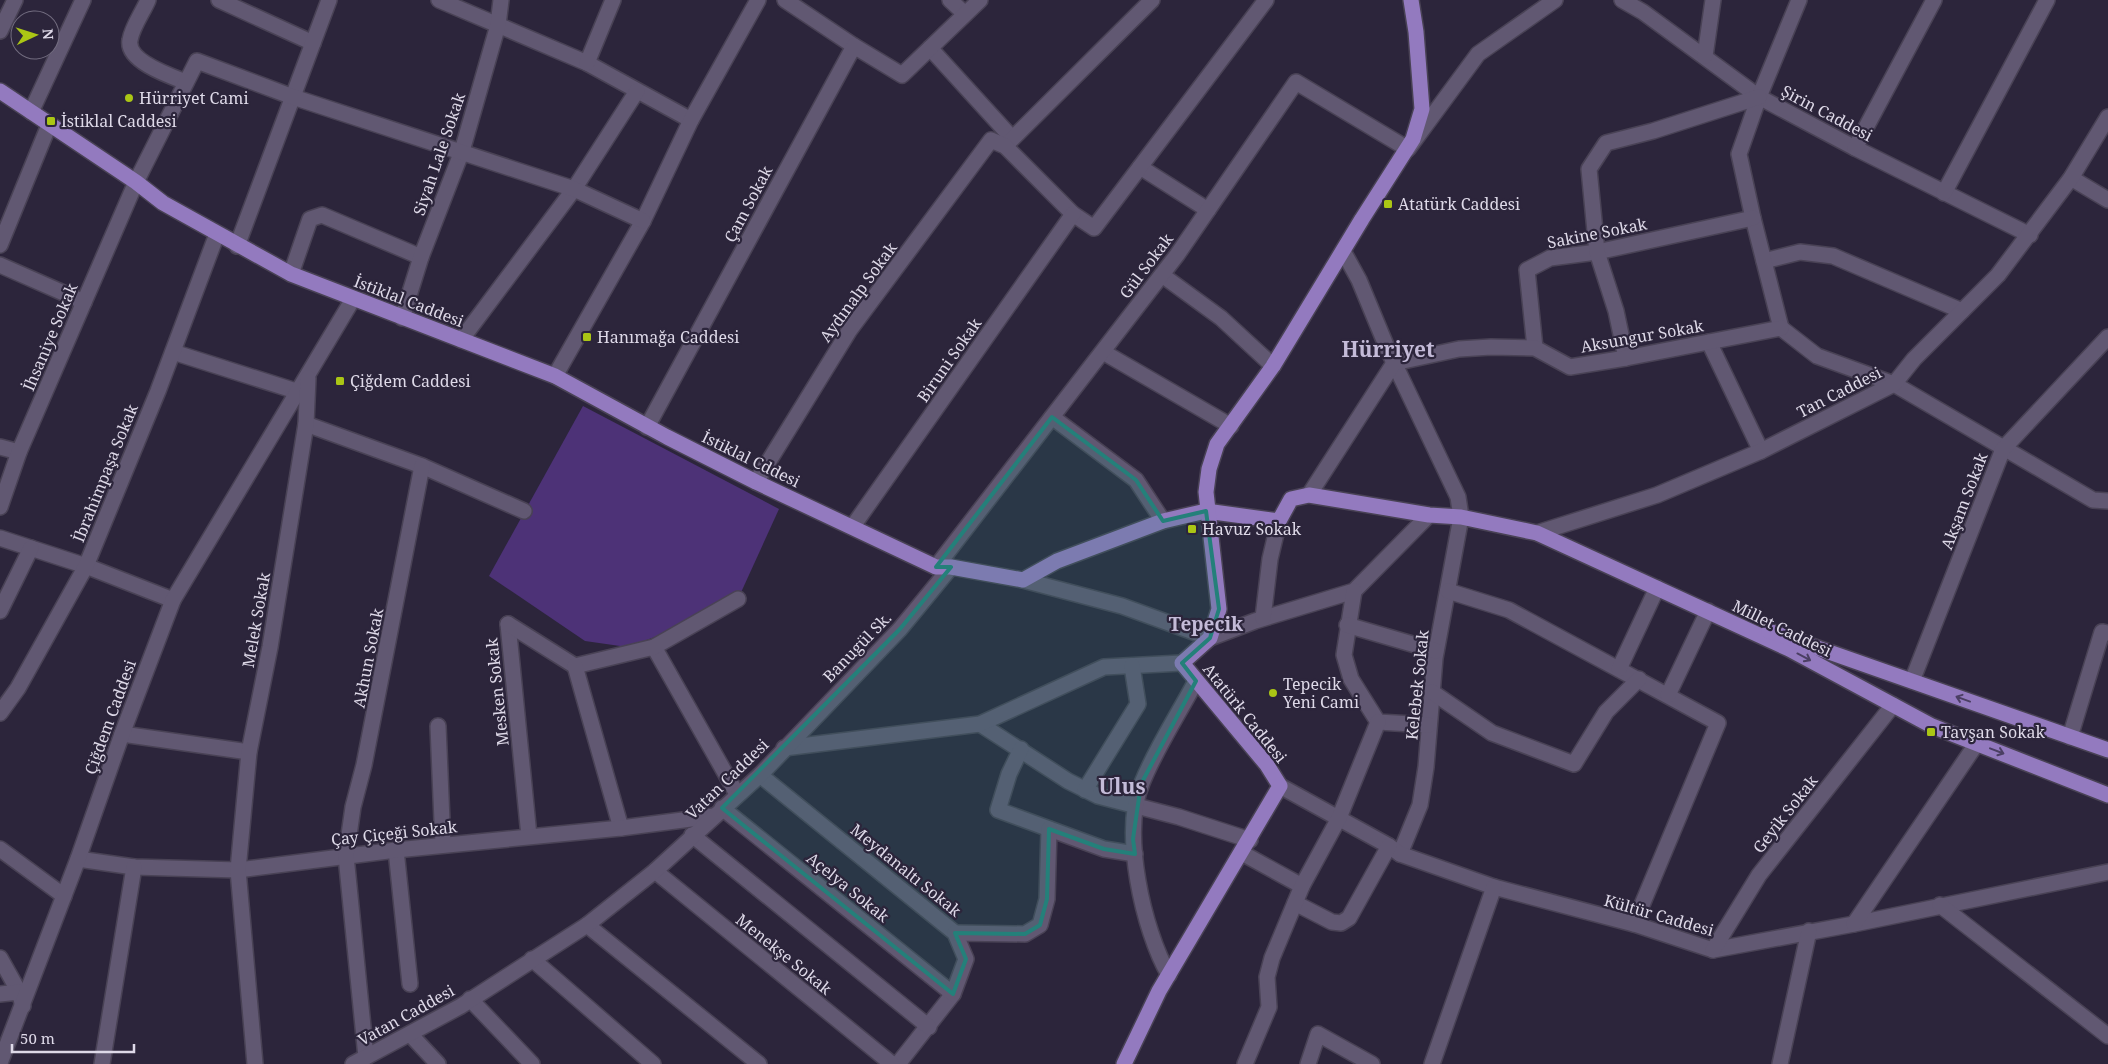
<svg xmlns="http://www.w3.org/2000/svg" width="2108" height="1064" viewBox="0 0 2108 1064" font-family="'Noto Serif',serif">
<rect width="100%" height="100%" fill="#2c253b"/>
<path fill="#4d3277" d="M583 406 779 509 738 599 691 624 627 647 585 641 489 576Z"/>
<g fill="none" stroke-linecap="round" stroke-linejoin="round">
<g stroke="#494255" stroke-width="18">
<g id="minor">
<path d="M148 0C143 12 132 27 130 40 126 61 170 76 186 82"/>
<path d="M219 0 313 43"/>
<path d="M439 0 587 63 691 120"/>
<path d="M785 0 854 46"/>
<path d="M950 0 965 14"/>
<path d="M1622 0 1643 12 1759 97 1855 148 2030 235"/>
<path d="M0 31 15 0"/>
<path d="M930 48 1012 138"/>
<path d="M1705 56 1713 0"/>
<path d="M587 63 613 0"/>
<path d="M31 112 83 0"/>
<path d="M1005 146 1152 0"/>
<path d="M1855 148 1934 0"/>
<path d="M1140 167 1208 210"/>
<path d="M2071 178 2108 200"/>
<path d="M1944 193 2047 0"/>
<path d="M0 245 49 125"/>
<path d="M237 246 329 0"/>
<path d="M1343 251 1359 280 1388 350 1458 497 1461 517 1435 658 1426 767 1420 805 1400 854"/>
<path d="M1764 261 1800 252 1833 256 1962 311"/>
<path d="M0 265 84 302"/>
<path d="M291 274 310 219 322 215 421 257"/>
<path d="M1162 275 1221 318 1273 366"/>
<path d="M402 318 421 257 462 151 498 25 501 0"/>
<path d="M1781 328 1817 356 1894 384 2093 500 2108 501"/>
<path d="M1781 328 1753 218 1739 154 1759 97 1799 0"/>
<path d="M461 340 574 189 637 91"/>
<path d="M1709 342 1761 451"/>
<path d="M1535 348 1527 270 1550 258 1597 252 1753 218"/>
<path d="M173 352 299 392"/>
<path d="M1103 352 1231 426"/>
<path d="M1626 358 1616 311 1597 252 1589 169 1606 143 1653 131 1759 97"/>
<path d="M555 376 643 221 691 120 758 0"/>
<path d="M1052 417 1136 480 1163 521"/>
<path d="M306 424 422 466 524 511"/>
<path d="M647 427 854 46 902 75 980 0"/>
<path d="M0 447 19 452"/>
<path d="M756 482 849 331 991 140 1005 146 1073 214 1094 228 1266 0"/>
<path d="M1309 495 1394 363 1459 349 1491 347 1535 348 1570 367 1626 358 1781 328"/>
<path d="M0 507 19 452 136 182 197 61 293 97 574 189 643 221"/>
<path d="M853 526 1073 214"/>
<path d="M1537 533 1657 495 1761 451 1894 384 1914 359 1998 275 2071 178 2108 117"/>
<path d="M0 538 86 566 173 600"/>
<path d="M936 567 1177 255 1296 82 1408 149 1478 54 1555 0"/>
<path d="M1023 580 1122 606 1210 638 1255 621 1354 591 1429 515"/>
<path d="M1354 591 1344 655 1351 679 1378 722 1429 725"/>
<path d="M1448 591 1509 610 1718 723 1634 924"/>
<path d="M0 611 31 548"/>
<path d="M1263 618 1270 559 1279 521"/>
<path d="M508 624 529 836"/>
<path d="M508 624 575 666"/>
<path d="M1347 625 1436 651"/>
<path d="M654 647 737 794"/>
<path d="M575 666 654 647 738 599"/>
<path d="M575 666 621 828"/>
<path d="M1619 669 1657 588"/>
<path d="M1912 681 2003 449 2108 337"/>
<path d="M1432 692 1492 733 1574 764 1606 712 1639 679"/>
<path d="M1668 695 1708 611"/>
<path d="M0 713 18 688 86 566 158 391 217 234"/>
<path d="M980 724 1068 781 1098 796 1179 817 1250 840"/>
<path d="M438 726 443 845"/>
<path d="M122 734 249 752"/>
<path d="M2070 737 2102 632 2108 633"/>
<path d="M784 748 980 724 1104 667 1182 663"/>
<path d="M1021 749 1009 774 998 810 1104 849 1135 854"/>
<path d="M760 775 955 933 966 959 953 994 898 1064"/>
<path d="M1280 786 1389 846 1400 854 1494 887 1634 924 1713 950 1854 924 2108 872"/>
<path d="M1085 790 1138 704 1132 666"/>
<path d="M722 808 953 994"/>
<path d="M692 835 929 1027"/>
<path d="M0 849 64 896"/>
<path d="M396 850 410 984"/>
<path d="M1242 853 1302 886"/>
<path d="M78 859 134 867 238 870 396 850 621 828 714 816"/>
<path d="M655 871 892 1064"/>
<path d="M1295 903 1332 922 1341 923 1349 918 1389 846"/>
<path d="M1940 905 2108 1036"/>
<path d="M1854 924 1977 743"/>
<path d="M587 925 759 1064"/>
<path d="M955 933 1025 934 1040 925 1047 899 1049 829"/>
<path d="M1713 950 1759 875 1893 705"/>
<path d="M0 958 19 992 23 1006"/>
<path d="M532 959 653 1064"/>
<path d="M1169 975C1143 930 1121 832 1142 783 1156 748 1178 715 1196 681"/>
<path d="M0 994 19 992"/>
<path d="M470 999 532 1064"/>
<path d="M410 1034 438 1064"/>
<path d="M366 1057 346 856 353 807 364 765 422 466"/>
<path d="M0 1063 78 859 122 734 173 600 353 299"/>
<path d="M102 1064 134 867"/>
<path d="M255 1064 238 870 249 752 270 647 306 424 308 378"/>
<path d="M353 1064 461 1006 587 925 655 871 760 775 900 629 951 567"/>
<path d="M1245 1064 1269 1007 1267 977 1272 958 1302 886 1339 818 1378 722"/>
<path d="M1308 1064 1318 1034 1372 1064"/>
<path d="M1432 1064 1494 887"/>
<path d="M1780 1064 1809 931"/>
</g>
</g>
<g stroke="#494255" stroke-width="18">
<g id="major">
<path d="M0 91 136 182 163 203 291 274 555 376 667 437 756 482 936 567H951L1023 580 1057 561 1163 521 1206 511 1279 521 1291 499 1309 495 1429 515 1461 517 1537 533 1789 649 1932 726 2108 795"/>
<path d="M1769 631 2108 750"/>
<path d="M1124 1064 1159 991 1280 786 1267 765 1182 663 1210 638 1219 609 1206 492 1209 469 1217 444 1273 366 1362 219 1413 139 1422 109 1416 32 1411 0"/>
</g>
</g>
<use href="#minor" stroke="#615872" stroke-width="15"/>
<use href="#major" stroke="#937abf" stroke-width="15"/>
</g>
<defs><path id="oneway-shaft" d="M-6 0H5M1.5-3L5.5 0L1.5 3" fill="none" stroke-width="1.6" stroke-linecap="round" stroke-linejoin="round" transform="scale(1.25)"/></defs>
<g stroke="#4b3f63">
<use href="#oneway-shaft" transform="translate(1804 657) rotate(28)"/>
<use href="#oneway-shaft" transform="translate(1963 699) rotate(-160)"/>
<use href="#oneway-shaft" transform="translate(1997 751) rotate(21)"/>
</g>
<path fill="#24807a" fill-opacity="0.2" stroke="#24807a" stroke-width="4" stroke-linejoin="round" d="M1052 417 1136 480 1163 521 1206 511 1219 609 1210 638 1182 663 1196 681 1141 784 1133 839 1135 854 1104 849 1049 829 1047 899 1040 925 1025 934 955 933 966 959 953 994 722 808 900 629 951 567H936Z"/>
<g fill="#abc615" stroke="#2c253b" stroke-width="2">
<circle cx="129" cy="98" r="5"/>
<rect x="46" y="116" width="10" height="10" rx="2.5"/>
<rect x="1383" y="199" width="10" height="10" rx="2.5"/>
<rect x="582" y="332" width="10" height="10" rx="2.5"/>
<rect x="335" y="376" width="10" height="10" rx="2.5"/>
<rect x="1187" y="524" width="10" height="10" rx="2.5"/>
<circle cx="1273" cy="693" r="5"/>
<rect x="1926" y="727" width="10" height="10" rx="2.5"/>
</g>
<g text-anchor="middle" stroke-width="4.5" stroke-linejoin="round" paint-order="stroke">
<g font-size="16" fill="#ded9e8" stroke="#2c253b" text-anchor="start">
<text x="139" y="104">Hürriyet Cami</text>
<text x="61" y="127">İstiklal Caddesi</text>
<text x="1398" y="210">Atatürk Caddesi</text>
<text x="597" y="343">Hanımağa Caddesi</text>
<text x="350" y="387">Çiğdem Caddesi</text>
<text x="1202" y="535">Havuz Sokak</text>
<text x="1283" y="690">Tepecik<tspan x="1283" dy="18">Yeni Cami</tspan></text>
<text x="1941" y="738">Tavşan Sokak</text>
</g>
<g font-size="16" fill="#ded9e8" stroke="#2c253b">
<text transform="translate(1827 113) rotate(28)" y="6">Şirin Caddesi</text>
<text transform="translate(439 154) rotate(-71)" y="6">Siyah Lale Sokak</text>
<text transform="translate(748 204) rotate(-62)" y="6">Çam Sokak</text>
<text transform="translate(1597 233) rotate(-11)" y="6">Sakine Sokak</text>
<text transform="translate(1146 266) rotate(-53)" y="6">Gül Sokak</text>
<text transform="translate(858 292) rotate(-54)" y="6">Aydınalp Sokak</text>
<text transform="translate(409 301) rotate(21)" y="6">İstiklal Caddesi</text>
<text transform="translate(1642 336) rotate(-10)" y="6">Aksungur Sokak</text>
<text transform="translate(50 337) rotate(-67)" y="6">İhsaniye Sokak</text>
<text transform="translate(949 360) rotate(-55)" y="6">Biruni Sokak</text>
<text transform="translate(1839 392) rotate(-27)" y="6">Tan Caddesi</text>
<text transform="translate(751 459) rotate(26)" y="6">İstiklal Cddesi</text>
<text transform="translate(105 473) rotate(-68)" y="6">İbrahimpaşa Sokak</text>
<text transform="translate(1964 501) rotate(-69)" y="6">Akşam Sokak</text>
<text transform="translate(256 620) rotate(-80)" y="6">Melek Sokak</text>
<text transform="translate(1782 628) rotate(26)" y="6">Millet Caddesi</text>
<text transform="translate(857 647) rotate(-46)" y="6">Banugül Sk.</text>
<text transform="translate(368 658) rotate(-79)" y="6">Akhun Sokak</text>
<text transform="translate(1417 685) rotate(-84)" y="6">Kelebek Sokak</text>
<text transform="translate(497 692) rotate(-96)" y="6">Mesken Sokak</text>
<text transform="translate(1245 713) rotate(51)" y="6">Atatürk Caddesi</text>
<text transform="translate(110 717) rotate(-70)" y="6">Çiğdem Caddesi</text>
<text transform="translate(727 779) rotate(-44)" y="6">Vatan Caddesi</text>
<text transform="translate(1785 814) rotate(-52)" y="6">Geyik Sokak</text>
<text transform="translate(394 833) rotate(-6)" y="6">Çay Çiçeği Sokak</text>
<text transform="translate(906 870) rotate(39)" y="6">Meydanaltı Sokak</text>
<text transform="translate(848 887) rotate(39)" y="6">Açelya Sokak</text>
<text transform="translate(1659 915) rotate(16)" y="6">Kültür Caddesi</text>
<text transform="translate(784 954) rotate(39)" y="6">Menekşe Sokak</text>
<text transform="translate(406 1015) rotate(-29)" y="6">Vatan Caddesi</text>
</g>
<g font-size="19" font-weight="bold" fill="#c4bbd8" stroke="#2c253b">
<text x="1206" y="631">Tepecik</text>
</g>
<g font-size="21" font-weight="bold" fill="#c4bbd8" stroke="#2c253b">
<text x="1388" y="357">Hürriyet</text>
<text x="1122" y="794">Ulus</text>
</g>
</g>
<g transform="translate(35 35) rotate(86)"><circle r="24" fill="#2c253b" stroke="#736d80"/>
<path d="M0-4L9 19L0 12L-9 19Z" fill="#abc615"/>
<text y="-8" font-size="14" font-weight="bold" text-anchor="middle" fill="#ded9e8">N</text>
</g>
<path d="M12 1044v8h122v-8" fill="none" stroke="#ded9e8" stroke-width="2.5"/>
<text x="20" y="1044" font-size="15" fill="#ded9e8" stroke="#2c253b" stroke-width="4" paint-order="stroke">50 m</text>
</svg>
